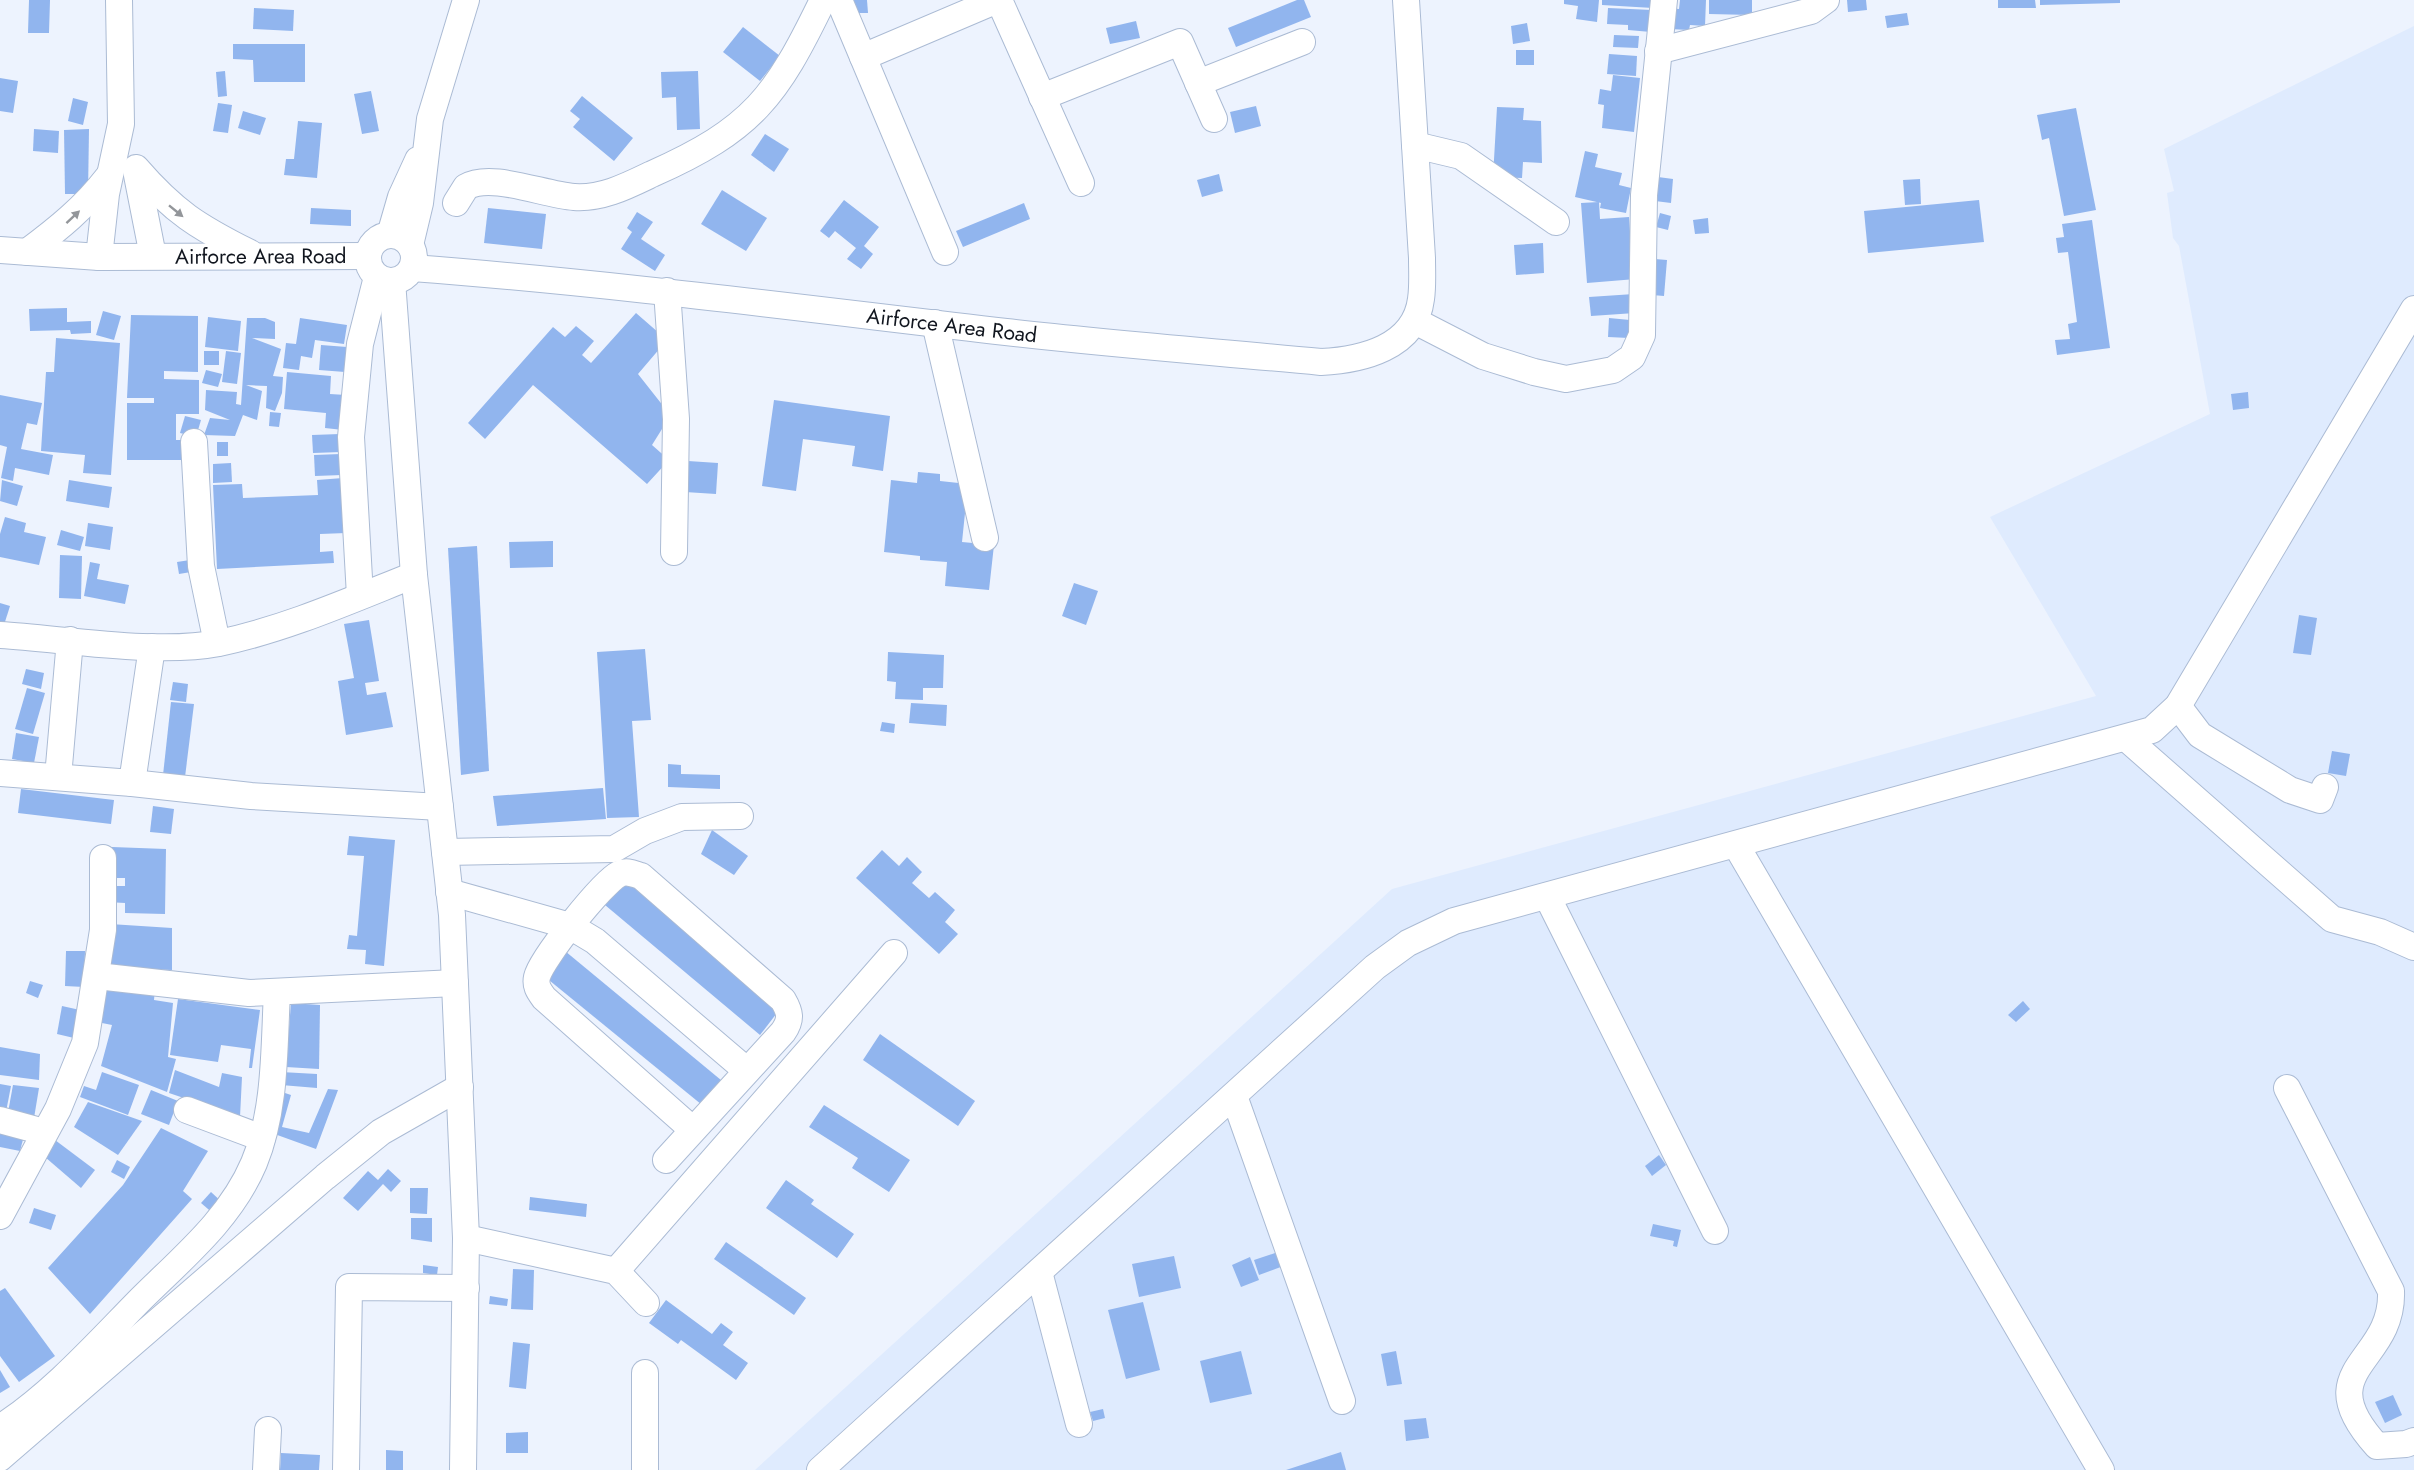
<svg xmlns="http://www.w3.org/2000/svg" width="2414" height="1470" viewBox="0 0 2414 1470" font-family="Jost,sans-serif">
<rect width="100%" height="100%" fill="#edf3fe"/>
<path fill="#dfebfe" d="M2414 26V1470H755L1392 889 2096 696 1990 517 2210 414 2179 246 2173 238 2167 193 2174 191 2164 149Z"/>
<g fill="#91b5ee">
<path d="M29 0H50L49 33H28Z"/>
<path d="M848 0H867L868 13H848Z"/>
<path d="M1297 0H1304L1311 17 1236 47 1228 28Z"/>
<path d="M1564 0H1599L1597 22 1576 19 1578 6 1564 4Z"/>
<path d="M1602 0H1654L1653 8 1602 5Z"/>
<path d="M1680 0H1706L1705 26 1690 25 1689 30 1669 29 1670 8 1679 9Z"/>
<path d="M1709 0H1752V15L1709 14Z"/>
<path d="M1847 0H1866L1867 10 1848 12Z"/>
<path d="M1998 0H2035L2036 8H1998Z"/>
<path d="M2040 0H2120V3L2040 5Z"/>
<path d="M254 8 294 10 293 31 253 29Z"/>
<path d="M1608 8 1652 10 1651 32 1628 30V25L1607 24Z"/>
<path d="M1907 13 1909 25 1887 28 1885 16Z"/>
<path d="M1136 21 1140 38 1110 44 1106 28Z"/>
<path d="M1527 23 1530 41 1513 44 1511 26Z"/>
<path d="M743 27 780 56 760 81 723 52Z"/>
<path d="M1614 35 1639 36 1638 48 1613 47Z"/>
<path d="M233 44H305V82H254L253 60 233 59Z"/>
<rect x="1516" y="50" width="18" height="15"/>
<path d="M1609 54 1637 56 1636 76 1607 74Z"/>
<path d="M225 71 227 96 218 97 216 72Z"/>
<path d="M698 71 700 129 677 130 676 97 662 98 661 72Z"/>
<path d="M1613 75 1640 78 1634 132 1602 128 1604 105 1598 104 1600 89 1611 91Z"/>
<path d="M0 78 18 81 13 113 0 111Z"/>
<path d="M371 91 379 131 362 134 354 94Z"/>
<path d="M582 96 633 138 614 161 573 127 580 119 570 111Z"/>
<path d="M73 98 88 102 83 125 68 121Z"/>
<path d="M218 103 232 105 228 133 213 131Z"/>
<path d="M1256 106 1261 126 1235 133 1230 112Z"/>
<path d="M1497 107 1524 108 1523 120 1541 121 1542 163 1523 162 1522 178 1493 177Z"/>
<path d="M2076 108 2096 210 2064 216 2049 138 2042 140 2037 115Z"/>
<path d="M243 111 266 118 260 135 238 128Z"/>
<path d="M298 121 322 123 317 178 284 175 286 159H294Z"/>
<path d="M34 129 59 131 58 153 33 151Z"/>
<path d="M89 129 88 194H65L64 130Z"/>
<path d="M765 134 789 149 774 172 751 155Z"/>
<path d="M1585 151 1598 154 1595 167 1622 173 1619 185 1631 188 1626 213 1600 208 1601 203 1575 197Z"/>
<path d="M1219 174 1223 191 1202 197 1197 180Z"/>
<path d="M1658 177 1673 179 1671 203 1655 201Z"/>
<path d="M1920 179 1921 204 1905 205 1903 180Z"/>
<path d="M722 190 767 218 746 251 701 224Z"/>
<path d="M844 200 879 227 864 246 873 254 861 269 847 259 856 248 835 231 829 238 820 231Z"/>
<path d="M1979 200 1984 242 1868 253 1864 211Z"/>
<path d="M1599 202 1600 219 1629 217 1632 260 1636 279 1587 283 1581 203Z"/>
<path d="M1024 203 1030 219 963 247 956 231Z"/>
<path d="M311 208 351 210V226L310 224Z"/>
<path d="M488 208 546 214 542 249 484 243Z"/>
<path d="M637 212 653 222 641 239 665 255 655 271 621 249 632 232 627 228Z"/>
<path d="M1660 213 1671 216 1668 230 1656 227Z"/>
<path d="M1708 218 1709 233 1695 234 1693 220Z"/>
<path d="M2092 220 2110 348 2057 355 2055 340 2070 339 2068 324 2077 322 2068 252 2058 253 2056 238 2064 237 2062 224Z"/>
<path d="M1543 243 1544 273 1516 275 1514 245Z"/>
<path d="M1655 259 1667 260 1664 296 1652 295Z"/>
<path d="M1634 294 1635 313 1591 316 1589 297Z"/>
<path d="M67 308V322L91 321V333L71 334 70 330 30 331 29 309Z"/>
<path d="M103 311 121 316 114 340 96 335Z"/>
<path d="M636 313 667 340 638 374 664 407 667 421 652 445 669 460 647 484 533 385 485 439 468 423 553 327 565 337 576 326 594 341 582 355 591 363Z"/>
<path d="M131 315 198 316V372L164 371V379L199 380V414H176V440H181V460H127V403H154V398H127Z"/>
<path d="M208 317 241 321 238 351 205 347Z"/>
<path d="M247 318H265L275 322V339L252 338 281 349 273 376 283 377 282 393 275 411 266 408 267 386 246 385 262 391 257 420 243 415 235 436 204 435 210 418 230 420 205 410 206 390 237 392 236 404 241 405Z"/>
<path d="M300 318 347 325 344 344 315 340 312 358 301 356 299 370 283 368 286 343 296 344Z"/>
<path d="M1609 318 1630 320 1629 338 1608 337Z"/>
<path d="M56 338 120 343 111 475 83 473 85 455 41 451 46 372H54Z"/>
<path d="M321 345 347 347 345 372 319 370Z"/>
<rect x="204" y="351" width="15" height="14"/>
<path d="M226 351 241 353 237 384 222 382Z"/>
<path d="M206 370 222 374 218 387 202 383Z"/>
<path d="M287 372 331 376 330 394 346 395 343 430 325 428 326 413 284 409Z"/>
<path d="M2248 392 2249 408 2233 410 2231 394Z"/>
<path d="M0 395 42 403 37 425 27 423 21 449 53 455 49 475 15 468 13 481 1 478 7 447 0 445Z"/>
<path d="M774 400 890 416 883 471 852 466 855 446 803 439 796 491 762 486Z"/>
<path d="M270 412 281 413 279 427 269 426Z"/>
<path d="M185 416 201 420 196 437 180 433Z"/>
<path d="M340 434 341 452 313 453 312 435Z"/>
<rect x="217" y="442" width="11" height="14"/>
<path d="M341 454 342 475 315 476 314 455Z"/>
<path d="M688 461 718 463 716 494 685 492Z"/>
<path d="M231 463 232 482 213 483V464Z"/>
<path d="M918 472 940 474V481L968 484 962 542 994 545 989 590 945 586 947 562 920 560V556L884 552 891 480 917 483Z"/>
<path d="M343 478 346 533 320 534V552L333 551 334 563 217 569 213 485 242 484 243 498 318 495 317 480Z"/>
<path d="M2 480 23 486 17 506 0 501Z"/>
<path d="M69 480 112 487 109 508 66 501Z"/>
<path d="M5 517 26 523 24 532 46 537 39 565 0 557V534Z"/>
<path d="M88 523 113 527 110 550 85 546Z"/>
<path d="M61 530 84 537 80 551 57 545Z"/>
<path d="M553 541V567L510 568 509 542Z"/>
<path d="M477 546 489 771 461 775 448 548Z"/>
<path d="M60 555 82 556 81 599 59 598Z"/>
<path d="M190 560 191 572 179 574 177 562Z"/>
<path d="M90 562 100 564 97 579 129 585 125 604 84 596Z"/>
<path d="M1074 583 1098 591 1086 625 1062 616Z"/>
<path d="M0 603 10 606 4 625 0 624Z"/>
<path d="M2299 615 2317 618 2311 655 2293 653Z"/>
<path d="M369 620 379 681 365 683 367 695 386 692 393 727 346 735 338 681 354 678 344 624Z"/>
<path d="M645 649 651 720 632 721 639 817 607 818 597 652Z"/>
<path d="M888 652 944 655 943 688H923V700L895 699 896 682 887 681Z"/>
<path d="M26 669 44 673 41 689 22 684Z"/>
<path d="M173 682 188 684 186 702 170 700Z"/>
<path d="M27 688 45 693 33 734 15 729Z"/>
<path d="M171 702 194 704 185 777 163 775Z"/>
<path d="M911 703 947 705 946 726 909 723Z"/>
<path d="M882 722 895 724 894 733 880 731Z"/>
<path d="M16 733 39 737 34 763 12 759Z"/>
<path d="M2332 751 2350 754 2346 776 2328 773Z"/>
<path d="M668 764 681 765V774L720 775V789L668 787Z"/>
<path d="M603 788 606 819 497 826 493 796Z"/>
<path d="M21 789 114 800 111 824 18 813Z"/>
<path d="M153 806 174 809 171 834 150 832Z"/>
<path d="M712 830 748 856 734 875 701 854Z"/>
<path d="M349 836 395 840 384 966 365 964 366 950 347 949 349 935 357 936 364 856 347 855Z"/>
<path d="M112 847 166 849 165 914 125 913V903L107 902V886H125V878H111Z"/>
<path d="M882 850 899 866 907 857 922 872 912 883 929 898 935 892 955 910 945 922 958 934 939 954 856 878Z"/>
<path d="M628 876 780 1009 760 1035 605 905Z"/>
<path d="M110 924 172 928V970L109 968Z"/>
<path d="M66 951H85L84 987 65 986Z"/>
<path d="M565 951 727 1085 707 1109 544 976Z"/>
<path d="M30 981 43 985 38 998 26 993Z"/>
<path d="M100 986 155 989 154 1000 173 1003 168 1057 176 1059 167 1092 101 1066 112 1025 92 1021Z"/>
<path d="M178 999 260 1010 252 1068H249L251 1049 221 1045 218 1062 170 1055Z"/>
<path d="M2023 1001 2030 1009 2016 1022 2008 1015Z"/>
<path d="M291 1003 320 1005 319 1069 286 1067Z"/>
<path d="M62 1006 80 1010 74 1038 57 1034Z"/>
<path d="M880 1034 975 1101 958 1126 863 1060Z"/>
<path d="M0 1047 40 1054 39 1080 0 1075Z"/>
<path d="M175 1070 219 1087 222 1073 242 1077 240 1117 169 1093Z"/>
<path d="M102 1072 139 1085 128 1115 80 1097 84 1086 96 1090Z"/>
<path d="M281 1072 317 1074V1088L281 1085Z"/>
<path d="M0 1084 11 1086 5 1117 0 1116Z"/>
<path d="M13 1085 39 1088 33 1124 7 1118Z"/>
<path d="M328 1089 338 1090 316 1149 269 1132 279 1091 291 1095 282 1127 309 1133Z"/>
<path d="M151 1090 178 1101 169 1125 141 1114Z"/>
<path d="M88 1102 142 1121 118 1155 74 1127Z"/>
<path d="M824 1105 910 1160 889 1192 852 1168 858 1158 809 1127Z"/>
<path d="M0 1126 25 1132 20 1151 0 1147Z"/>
<path d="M161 1128 208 1151 183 1191 192 1199 90 1314 48 1268 123 1185Z"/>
<path d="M55 1140 95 1170 81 1188 45 1157Z"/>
<path d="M1659 1155 1666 1165 1652 1176 1645 1166Z"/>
<path d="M117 1160 130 1167 124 1179 111 1172Z"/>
<path d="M388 1169 401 1181 391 1192 383 1184 358 1211 343 1198 368 1171 378 1180Z"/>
<path d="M786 1180 814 1200 811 1204 854 1234 837 1258 766 1208Z"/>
<path d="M410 1188H428L427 1214 410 1213Z"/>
<path d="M211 1192 224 1204 215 1215 201 1203Z"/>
<path d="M530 1197 587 1204 586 1217 529 1210Z"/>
<path d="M34 1208 56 1215 51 1230 29 1223Z"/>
<path d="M411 1218H432V1242L411 1239Z"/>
<path d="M1653 1224 1681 1230 1677 1247 1673 1246 1674 1241 1650 1236Z"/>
<path d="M726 1242 806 1298 794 1315 714 1259Z"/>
<path d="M1281 1251 1286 1265 1259 1275 1254 1260Z"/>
<path d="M1174 1256 1181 1288 1139 1297 1132 1264Z"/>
<path d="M1250 1257 1259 1280 1241 1287 1232 1265Z"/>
<path d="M423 1265 438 1267 437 1275 423 1273Z"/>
<path d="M513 1269 534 1270 533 1310 511 1309Z"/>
<path d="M5 1288 55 1356 19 1382 0 1356V1291Z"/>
<path d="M490 1296 508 1299 507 1306 489 1304Z"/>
<path d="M666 1300 712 1334 721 1323 733 1332 723 1345 748 1363 736 1380 681 1340 678 1344 649 1323Z"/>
<path d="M1143 1302 1160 1370 1126 1379 1108 1310Z"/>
<path d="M513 1342 530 1344 526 1389 509 1387Z"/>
<path d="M1241 1351 1252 1394 1210 1403 1200 1361Z"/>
<path d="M1396 1351 1402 1384 1387 1386 1381 1354Z"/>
<path d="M0 1370 10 1387 0 1393Z"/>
<path d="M2393 1395 2402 1415 2385 1423 2375 1402Z"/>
<path d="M1103 1409 1105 1418 1093 1421 1090 1412Z"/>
<path d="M1426 1418 1429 1438 1406 1441 1404 1420Z"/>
<path d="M528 1432V1453H506V1433Z"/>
<path d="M386 1450 403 1451V1470H386Z"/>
<path d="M1341 1452 1346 1470H1286Z"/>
<path d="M281 1453 320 1455 319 1470H280Z"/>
</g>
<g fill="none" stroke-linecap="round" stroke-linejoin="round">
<g stroke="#abbbd4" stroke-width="28">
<g id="minor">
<path d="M839 0 945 252"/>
<path d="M999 0 1081 183"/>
<path d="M1658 51 1811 11 1826 0"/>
<path d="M863 57 997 0"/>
<path d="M1198 83 1302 42"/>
<path d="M1042 97 1180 42 1214 119"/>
<path d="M1415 145 1461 156 1556 222"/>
<path d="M136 168C174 212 198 227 250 253"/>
<path d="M136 170 153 256"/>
<path d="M456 203 466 187C491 172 544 195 574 197 602 199 627 186 652 174 753 129 776 97 823 0"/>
<path d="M390 235 401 197 418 160"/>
<circle cx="391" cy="258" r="23"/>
<path d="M410 245 420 203 430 119 466 0"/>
<path id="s1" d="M0 250 99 257 368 256"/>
<path d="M27 252C58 229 84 208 108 177"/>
<path d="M99 257 106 194 121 124 119 0"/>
<path id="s2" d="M412 268C611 283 808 309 1006 332 1110 344 1216 352 1321 362 1361 360 1415 348 1421 299 1423 286 1422 271 1422 258L1406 0"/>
<path d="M392 281 414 575 452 915 466 1238 463 1470"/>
<path d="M667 291 676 419 674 552"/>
<path d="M1415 321 1483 356 1534 372 1566 379 1613 370 1632 357 1642 335 1644 195 1664 0"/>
<path d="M935 323 985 538"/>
<path d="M194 442 201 566 217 643"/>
<path d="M360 596 351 437 360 344 377 277"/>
<path d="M0 635C65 639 157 655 219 643 286 629 351 600 414 575"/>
<path d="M2178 706 2200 735 2290 790 2320 800 2325 787"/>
<path d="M2126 738 2332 919 2380 932 2414 947"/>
<path d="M0 773 132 783 152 647"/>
<path d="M58 777 70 640"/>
<path d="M132 783 251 796 440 807"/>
<path d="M1736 845 2101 1470"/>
<path d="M445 852 614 849 645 831 682 817 740 816"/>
<path d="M449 892 570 926 595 941 746 1070"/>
<path d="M1547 896 1715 1231"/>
<path d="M97 976 249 993 455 983"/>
<path d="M2287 1088 2391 1291C2394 1364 2306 1368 2377 1446L2406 1444 2414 1441"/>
<path d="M1234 1096 1342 1401"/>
<path d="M187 1110 262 1138"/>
<path d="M0 1120 44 1132"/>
<path d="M666 1160 783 1032C792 1019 790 1012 783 1000L641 876C634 874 627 870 619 874 603 882 541 959 537 977 535 986 539 991 544 998L693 1130"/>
<path d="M0 1216 58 1109 85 1043 103 930V858"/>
<path d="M466 1238 616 1271 646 1303"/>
<path d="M616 1271 894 953"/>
<path d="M1039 1272 1079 1424"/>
<path d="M0 1428C52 1394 94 1347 138 1302 181 1259 230 1220 254 1163 276 1110 274 1048 277 992"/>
<path d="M0 1458 325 1177 381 1132 460 1087"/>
<path d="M266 1470 268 1430"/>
<path d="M346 1470 349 1287 466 1288"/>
<path d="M645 1470V1373"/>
<path d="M820 1470 1375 967 1408 943 1454 921 2152 730 2178 706 2414 309"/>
</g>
</g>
<use href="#minor" stroke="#fff" stroke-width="26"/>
</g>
<defs><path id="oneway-solid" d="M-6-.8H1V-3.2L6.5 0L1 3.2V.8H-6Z" transform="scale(1.5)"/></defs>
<g fill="#93969a">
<use href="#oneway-solid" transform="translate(176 211) rotate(39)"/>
<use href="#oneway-solid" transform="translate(73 217) rotate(-43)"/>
</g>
<g text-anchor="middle" stroke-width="4.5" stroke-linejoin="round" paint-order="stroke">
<g font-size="21" fill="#10151e" stroke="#fff">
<text dy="7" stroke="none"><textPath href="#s1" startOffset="261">Airforce Area Road</textPath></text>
<text dy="7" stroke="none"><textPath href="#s2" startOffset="543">Airforce Area Road</textPath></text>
</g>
</g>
</svg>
